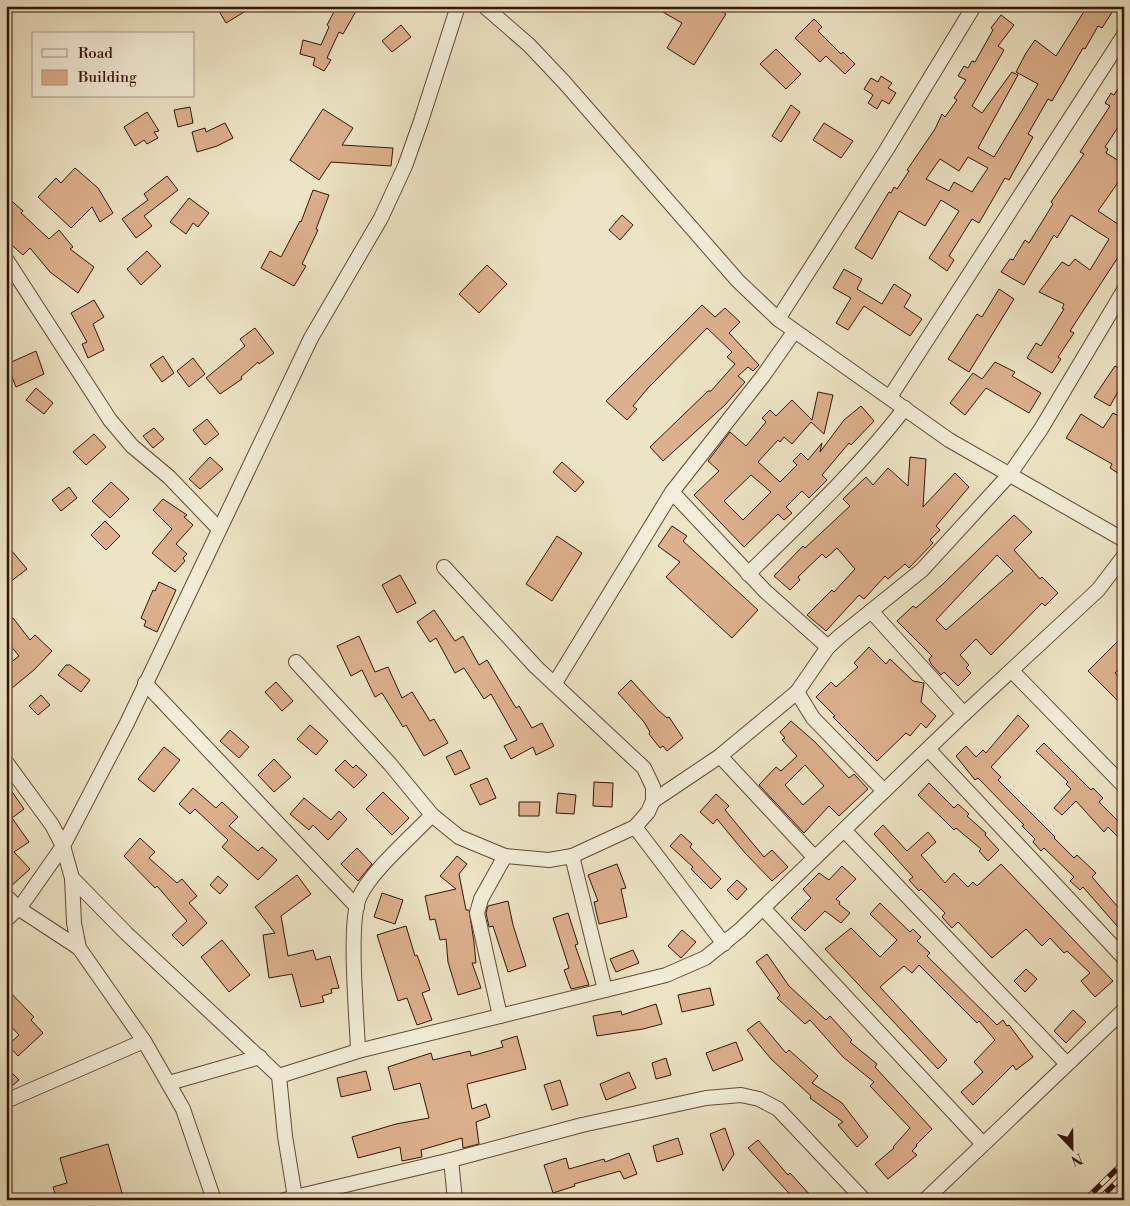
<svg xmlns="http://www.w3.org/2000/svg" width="1130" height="1206" viewBox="0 0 1130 1206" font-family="'Libre Bodoni',serif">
<rect width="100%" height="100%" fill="#ede4c5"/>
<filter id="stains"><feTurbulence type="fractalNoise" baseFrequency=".004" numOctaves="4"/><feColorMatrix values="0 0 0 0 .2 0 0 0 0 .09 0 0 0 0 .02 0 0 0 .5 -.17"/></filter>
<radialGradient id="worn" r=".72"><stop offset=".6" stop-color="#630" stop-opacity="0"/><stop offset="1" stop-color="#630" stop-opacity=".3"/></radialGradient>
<g fill="#ddb08d" stroke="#341406" fill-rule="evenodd">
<path d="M216 6H254L226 23Z"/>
<path d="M337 6H359L343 34 339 32 327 58 331 60 324 71 313 65 315 58 300 54 303 40 321 45 329 27 327 25Z"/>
<path d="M652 6H713L726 14 694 65 667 48 682 23Z"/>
<path d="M1094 6H1116L1102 28 1098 26 1085 49 1083 48 1052 101 1048 99 1028 134 1033 137 1009 180 1005 178 979 223 972 219 949 256 954 260 947 271 929 258 959 211 941 200 925 226 899 211 872 259 855 248 889 192 891 193 894 187 897 189 909 171 907 170 935 129 942 114 945 117 957 100 954 98 966 80 958 76 964 66 968 68 972 61 975 62 993 30 991 28 1001 15 1014 25 998 46 1004 50 972 106 982 113 1012 72 1018 75 978 148 994 157 1038 84 1016 72 1026 53 1035 40 1056 56 1085 10 1091 12ZM968 157 988 168 972 192 954 182 949 191 926 179 940 159 959 171Z"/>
<path d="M814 19 822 27 818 31 841 54 843 52 855 64 845 74 826 56 820 62 795 38Z"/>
<path d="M401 25 411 37 392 52 382 41Z"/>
<path d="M776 49 801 74 786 89 760 64Z"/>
<path d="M881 76 892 83 888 88 896 93 889 104 882 100 877 109 868 103 873 95 864 89 871 78 878 82Z"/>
<path d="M1124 79V118L1105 147 1108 149 1106 153 1124 164V174L1098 211 1124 228V248L1070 331 1074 333 1058 357 1061 359 1052 373 1027 358 1036 343 1041 346 1064 309 1062 308 1064 304 1039 292 1062 262 1069 266 1075 259 1090 270 1109 239 1071 215 1057 238 1054 235 1024 285 1001 272 1010 259 1013 260 1025 240 1029 243 1053 204 1051 202 1084 154 1080 152 1110 106 1105 103 1111 93 1114 95Z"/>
<path d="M791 105 800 112 781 142 772 136Z"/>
<path d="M190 107 193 123 178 127 174 110Z"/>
<path d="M323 109 353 128 342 145 393 148 391 166 331 162 319 180 290 160Z"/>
<path d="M147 112 159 131 154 132 158 138 147 144 144 140 135 146 124 127Z"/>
<path d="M225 123 233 138 217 146 197 152 192 132 205 128 206 132Z"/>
<path d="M824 123 853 141 841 158 813 140Z"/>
<path d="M75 168 98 188 113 213 100 222 92 207 71 228 38 197 56 178 61 183Z"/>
<path d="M167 176 178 190 144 216 152 226 136 238 122 219 148 200 144 194Z"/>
<path d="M313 190 329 195 316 229 318 230 302 264 306 266 294 286 261 268 270 251 281 257 300 221 301 222Z"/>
<path d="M6 196 23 211 21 213 49 239 59 230 73 247 70 249 94 267 78 293 50 272 30 248 23 255 6 240Z"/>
<path d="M189 198 209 213 198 227 193 223 186 234 170 222Z"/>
<path d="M622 215 633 225 620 240 609 230Z"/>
<path d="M147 251 161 266 141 285 127 269Z"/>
<path d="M487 265 507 284 479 313 459 294Z"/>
<path d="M844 269 862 279 857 289 882 304 894 284 911 295 904 307 922 319 910 336 864 306 848 330 836 323 851 298 833 288Z"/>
<path d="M999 289 1014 299 969 372 948 359 977 314 982 317Z"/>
<path d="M94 300 104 317 93 324 104 350 88 358 82 344 87 342 71 313Z"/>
<path d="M702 305 715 317 725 308 740 322 729 333 759 365 753 371 748 367 738 376 745 382 725 405 663 461 650 447 708 391H711L735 364 727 357 732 352 707 328 648 388 633 406 637 409 627 420 606 401Z"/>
<path d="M255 328 274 353 259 364 258 362 241 377 242 379 220 394 206 378 245 346 240 339Z"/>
<path d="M36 351 44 374 16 387 7 364Z"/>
<path d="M163 356 174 373 162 382 150 365Z"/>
<path d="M193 358 205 374 189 387 177 371Z"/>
<path d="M995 362 1015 372 1012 376 1041 393 1029 413 986 388 965 415 950 403 973 373 982 379Z"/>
<path d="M1115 366 1124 371V381L1110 406 1094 397Z"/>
<path d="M36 388 53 403 44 414 26 400Z"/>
<path d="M818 392 833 395 824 434 811 422 792 444 784 437 780 442 778 440 758 462 780 482 797 465 793 461 801 453 808 460 822 443 820 452 844 420 861 406 874 421 851 445 849 443 822 475 827 480 809 498 802 491 786 507 792 513 784 520 778 514 744 547 694 495 719 471 708 461 730 432 746 446 766 422 762 418 770 410 776 416 792 400 812 420ZM751 475 771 492 743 520 724 501Z"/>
<path d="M1113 413 1124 419V477L1110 468 1112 464 1066 438 1081 414 1103 428Z"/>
<path d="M207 419 219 434 205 445 193 430Z"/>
<path d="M154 428 164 439 153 448 143 436Z"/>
<path d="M94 434 106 447 86 465 73 452Z"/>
<path d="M210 457 223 469 200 489 189 479Z"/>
<path d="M910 457 926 459 923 507 955 473 969 487 936 526 940 530 930 540 933 543 909 568 905 564 888 579 885 576 864 599 859 595 826 631 807 615 832 590 834 592 855 569 837 548 826 558 822 554 798 577 800 580 790 590 774 576 803 546 805 548 850 506 843 499 866 477 873 485 888 468 908 486Z"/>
<path d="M562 462 584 482 575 492 553 472Z"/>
<path d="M111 482 129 499 110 518 92 501Z"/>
<path d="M69 487 77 498 61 511 52 500Z"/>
<path d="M163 499 187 515 184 517 193 525 176 544 187 554 183 558 185 561 175 572 152 553 172 529 153 510Z"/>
<path d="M1014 515 1032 532 1014 550 1040 579 1042 577 1058 593 1045 606 1042 603 991 655 976 639 960 655 969 665 966 668 971 673 958 686 944 672 941 675 931 664 929 659 932 656 897 621 913 606 916 608 943 584ZM997 555 1013 571 946 630 936 620Z"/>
<path d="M105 521 120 536 106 550 91 535Z"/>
<path d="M672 526 687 536 683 541 758 610 732 638 666 577 680 562 658 546Z"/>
<path d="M557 536 582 553 552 601 526 584Z"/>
<path d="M6 544 27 569 6 585Z"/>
<path d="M400 575 416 603 397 613 382 585Z"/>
<path d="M159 582 176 590 157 632 144 626 146 621 141 618 153 590 155 591Z"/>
<path d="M434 610 455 641 463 636 479 665 487 660 516 708 519 706 532 728 542 723 554 746 536 755 533 747 511 759 504 746 517 740 491 694 484 699 464 668 455 673 436 638 430 642 417 622Z"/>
<path d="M13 618 30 640 35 635 52 651 34 670 6 693V666L19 656 6 640V623Z"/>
<path d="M1124 635V664L1115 673 1124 683V707L1088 671Z"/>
<path d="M359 636 375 672 388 667 402 698 412 692 430 721 434 719 448 743 424 756 406 725 403 727 382 693 375 697 362 670 351 676 337 646Z"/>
<path d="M869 647 886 664 890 659 913 681 924 683 921 702 936 716 926 728 921 723 910 736 906 733 877 761 833 717 835 716 816 697 831 682 836 687 858 667 854 663Z"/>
<path d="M66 665H70L90 680 81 692 58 675Z"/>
<path d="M631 680 658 710 667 718 669 717 683 738 667 751 663 746 660 748 649 734 650 732 644 722 618 693Z"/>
<path d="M276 682 293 701 282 711 265 692Z"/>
<path d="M41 695 50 705 38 715 29 706Z"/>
<path d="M1018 715 1029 726 991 767 1001 777 998 780 1055 837 1054 838 1074 858 1077 855 1096 873 1092 877 1124 914V934L1083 887 1080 890 1070 881 1074 877 1044 848 1041 851 1033 842 1035 839 1022 826 1024 825 978 778 975 780 956 756 966 746 976 757 983 750 986 753Z"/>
<path d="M791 721 815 742 849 778 854 774 868 789 839 816 829 806 804 833 759 785 776 767 781 771 797 756 782 740 785 738 780 732ZM805 765 824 786 803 805 785 785Z"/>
<path d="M310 725 328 741 316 755 297 739Z"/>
<path d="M230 730 249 747 239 758 220 741Z"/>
<path d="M1044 743 1091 790 1093 788 1103 798 1099 802 1124 827V843L1108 827 1104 832 1076 801 1062 815 1054 808 1071 789 1066 784 1068 782 1036 751Z"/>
<path d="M164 747 180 760 154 792 138 779Z"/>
<path d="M461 750 470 768 455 775 446 757Z"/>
<path d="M274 759 291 777 274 792 258 775Z"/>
<path d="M345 760 353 768 356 765 367 775 354 788 335 770Z"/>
<path d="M487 778 496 798 480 805 470 785Z"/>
<path d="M594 782 613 783 612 807 593 806Z"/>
<path d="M6 783 24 809 12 818 29 842 14 852 30 869 9 888 6 887Z"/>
<path d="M929 783 954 808 958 804 969 814 967 816 986 833 985 835 999 850 988 861 979 851 981 849 956 828 954 830 942 818 918 795Z"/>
<path d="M193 788 216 808 222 802 238 817 229 826 258 851 262 847 277 860 258 880 222 847 228 840 195 809 190 814 179 804Z"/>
<path d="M383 792 409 818 392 835 366 809Z"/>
<path d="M558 793 576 795 574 814 556 813Z"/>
<path d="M716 794 729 806 725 810 764 857 772 850 788 867 772 881 745 853 717 819 713 824 700 812Z"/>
<path d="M304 798 331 820 339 811 347 819 328 840 313 825 309 830 290 814Z"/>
<path d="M519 802H540L539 816H519Z"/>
<path d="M883 825 907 851 928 832 936 842 921 855 945 883 954 873 968 887 973 882 977 886 1001 864 1113 981 1095 997 1081 981 1090 973 1067 951 1064 953 1050 938 1042 946 1026 929 992 958 958 922 952 928 942 917 945 913 921 889 919 891 909 880 913 877 874 834Z"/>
<path d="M681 834 692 844 690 847 721 879 711 889 691 869 693 867 670 846Z"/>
<path d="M140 838 155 852 149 858 177 883 182 879 197 896 189 903 207 923 183 946 172 935 187 921 157 886 155 888 124 856Z"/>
<path d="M357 848 372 864 358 881 341 864Z"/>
<path d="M457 856 467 864 459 874 466 910H469L474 942 476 963H472L481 988 458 995 448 962 446 939 440 940 435 919 430 920 425 896 456 889 440 876Z"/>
<path d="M617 864 626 888 621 889 627 917 599 924 594 902 598 901 588 875Z"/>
<path d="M842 866 856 879 836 899 840 902 839 904 850 913 841 923 825 911 805 931 791 918 811 898 803 889 819 873 829 880Z"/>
<path d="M297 875 311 894 281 916 288 956 313 950 316 960 330 956 339 988 331 989 332 993 322 996 324 1002 301 1007 292 974 269 978 263 935 275 933 255 907Z"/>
<path d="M218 876 228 885 220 894 210 885Z"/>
<path d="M737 880 747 889 737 900 727 890Z"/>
<path d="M382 893 403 900 395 924 374 917Z"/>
<path d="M508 901 513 925 526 966 508 972 493 926 489 927 486 913 488 906Z"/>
<path d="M880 903 910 932 913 929 921 937 917 941 930 953 927 956 997 1025 1003 1020 1007 1026 1009 1025 1033 1057 1016 1070 1013 1065 973 1105 961 1092 983 1072 974 1062 995 1040 979 1021 977 1023 919 965 912 973 904 966 880 987 947 1060 938 1069 825 949 851 928 880 957 897 940 870 914Z"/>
<path d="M568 913 578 944 575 945 589 985 571 989 564 970 569 968 553 918Z"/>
<path d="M406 926 415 956 417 955 430 990 422 993 432 1020 417 1025 407 998 398 1001 377 935Z"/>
<path d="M682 930 696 942 681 958 668 946Z"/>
<path d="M222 940 250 975 229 992 201 957Z"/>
<path d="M633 950 639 963 616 972 610 959Z"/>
<path d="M767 954 789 986 826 1020 830 1016 852 1040 850 1042 877 1064 875 1067 932 1129 916 1145 917 1146 912 1151 917 1155 888 1179 875 1164 894 1148 893 1147 910 1128 870 1086 874 1082 843 1057 810 1020 805 1024 777 998 780 995 756 962Z"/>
<path d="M1026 969 1037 979 1025 992 1014 981Z"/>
<path d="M6 988 34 1017 31 1020 43 1033 18 1056 8 1045 19 1035 6 1021Z"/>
<path d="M710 988 714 1005 682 1012 678 995Z"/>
<path d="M656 1004 662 1024 643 1029 597 1036 593 1016 621 1011 622 1015Z"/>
<path d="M1073 1010 1086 1022 1066 1043 1054 1031Z"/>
<path d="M759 1021 786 1053 789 1050 818 1076 812 1083 842 1103 868 1137 857 1147 838 1125 843 1122 810 1098 811 1096 771 1059 747 1030Z"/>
<path d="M517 1036 526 1069 467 1084 472 1109 486 1104 490 1117 476 1122 479 1144 463 1148 462 1138 421 1150 422 1157 402 1161 400 1147 358 1158 352 1137 396 1124 429 1118 420 1083 394 1090 388 1067 431 1053 433 1060 470 1051 471 1056 503 1047 501 1041Z"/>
<path d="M736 1042 743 1060 713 1071 706 1053Z"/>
<path d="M666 1058 671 1075 656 1079 652 1063Z"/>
<path d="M6 1067 19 1080 6 1091Z"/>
<path d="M366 1071 371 1090 341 1097 337 1078Z"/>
<path d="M629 1072 636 1088 606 1100 600 1084Z"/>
<path d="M560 1080 568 1105 552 1110 544 1085Z"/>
<path d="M725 1128 734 1154 723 1171 710 1134Z"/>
<path d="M678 1138 683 1154 657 1162 653 1146Z"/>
<path d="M758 1140 788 1175 790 1173 810 1195 804 1200H795L748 1148Z"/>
<path d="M108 1144 124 1200H57L53 1187 67 1183 60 1158Z"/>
<path d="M629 1153 637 1174 624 1179 620 1171 574 1184 575 1186 553 1193 544 1165 566 1158 569 1169 604 1159 605 1162Z"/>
</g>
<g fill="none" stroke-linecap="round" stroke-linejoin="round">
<g stroke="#624836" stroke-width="16">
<g id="street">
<path d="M484 6 529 45 564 82 738 281 778 319 949 440 1124 540"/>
<path d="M6 259 110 420 132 446 169 477 218 528"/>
<path d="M778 319 887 149 974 6"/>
<path d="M890 397 1124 35"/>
<path d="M672 492 765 591 828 647"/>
<path d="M748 574C803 520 858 469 905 408"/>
<path d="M871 611 964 714"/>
<path d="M296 662 390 764 432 815 459 837 505 856 549 860 572 856 635 827 648 812 653 801V787L644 768 536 667 444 567"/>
<path d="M1012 671 1124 786"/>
<path d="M145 683 357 907"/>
<path d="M555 683 672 492 763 376 794 332"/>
<path d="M929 750 1124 958"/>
<path d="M720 756 815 858"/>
<path d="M6 762 52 825 63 846 72 878 74 923 79 948 144 1041"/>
<path d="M884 791 813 718 797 692 828 647 840 636 922 570 1010 474 1041 429 1124 290"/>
<path d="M653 801 720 756 797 692"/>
<path d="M635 827 724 944"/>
<path d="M844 830 1066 1063"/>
<path d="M572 856 605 990"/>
<path d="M72 878 126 933 279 1076"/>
<path d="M6 896 18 908 79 948"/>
<path d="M763 908 983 1144"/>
<path d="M6 920 23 903 63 846 127 723 311 338 381 218 405 166 421 121 458 6"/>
<path d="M500 1016 477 913 481 899 505 856"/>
<path d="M358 1051C357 1018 348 925 359 898 370 872 412 836 432 815"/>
<path d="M169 1083 260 1057"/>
<path d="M6 1101 144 1041 183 1109 214 1200"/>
<path d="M451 1160 455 1200"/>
<path d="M295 1197 451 1160 582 1125 706 1098 741 1095 759 1099 778 1109 864 1200"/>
<path d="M285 1200 295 1197 285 1136 279 1076 358 1051 666 975 705 958 740 930 964 714 1098 590 1124 556"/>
<path d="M925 1200 1124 1010"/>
</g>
</g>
<use href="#street" stroke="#f3edd9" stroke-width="14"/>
<g stroke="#341406" stroke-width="5.5">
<g id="rail">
<path d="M1085 1200 1124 1162"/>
<path d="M1098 1200 1124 1175"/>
</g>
</g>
<use href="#rail" stroke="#f3edd9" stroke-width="4" stroke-dasharray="11" stroke-linecap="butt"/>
</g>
<rect width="1130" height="1206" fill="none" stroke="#ede4c5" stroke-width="25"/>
<rect x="8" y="8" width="1115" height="1191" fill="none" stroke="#341406" stroke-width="2.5"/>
<rect x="12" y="12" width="1105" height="1181" fill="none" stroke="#341406"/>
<rect x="32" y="32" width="162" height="65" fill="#f3edd9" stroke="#a79685"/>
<rect x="42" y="49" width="25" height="8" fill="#f3edd9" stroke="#a79685"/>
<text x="78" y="58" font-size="15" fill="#341406">Road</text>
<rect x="42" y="70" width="25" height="15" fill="#ddb08d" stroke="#a79685"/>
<text x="78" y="82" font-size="15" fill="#341406">Building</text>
<g transform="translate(1072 1148) rotate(158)" stroke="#f3edd9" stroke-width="4" paint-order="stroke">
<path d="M0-4L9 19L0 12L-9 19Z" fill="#341406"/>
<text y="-8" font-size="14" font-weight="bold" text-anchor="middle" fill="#341406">N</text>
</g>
<rect width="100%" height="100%" filter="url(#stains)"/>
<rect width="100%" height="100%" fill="url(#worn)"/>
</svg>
